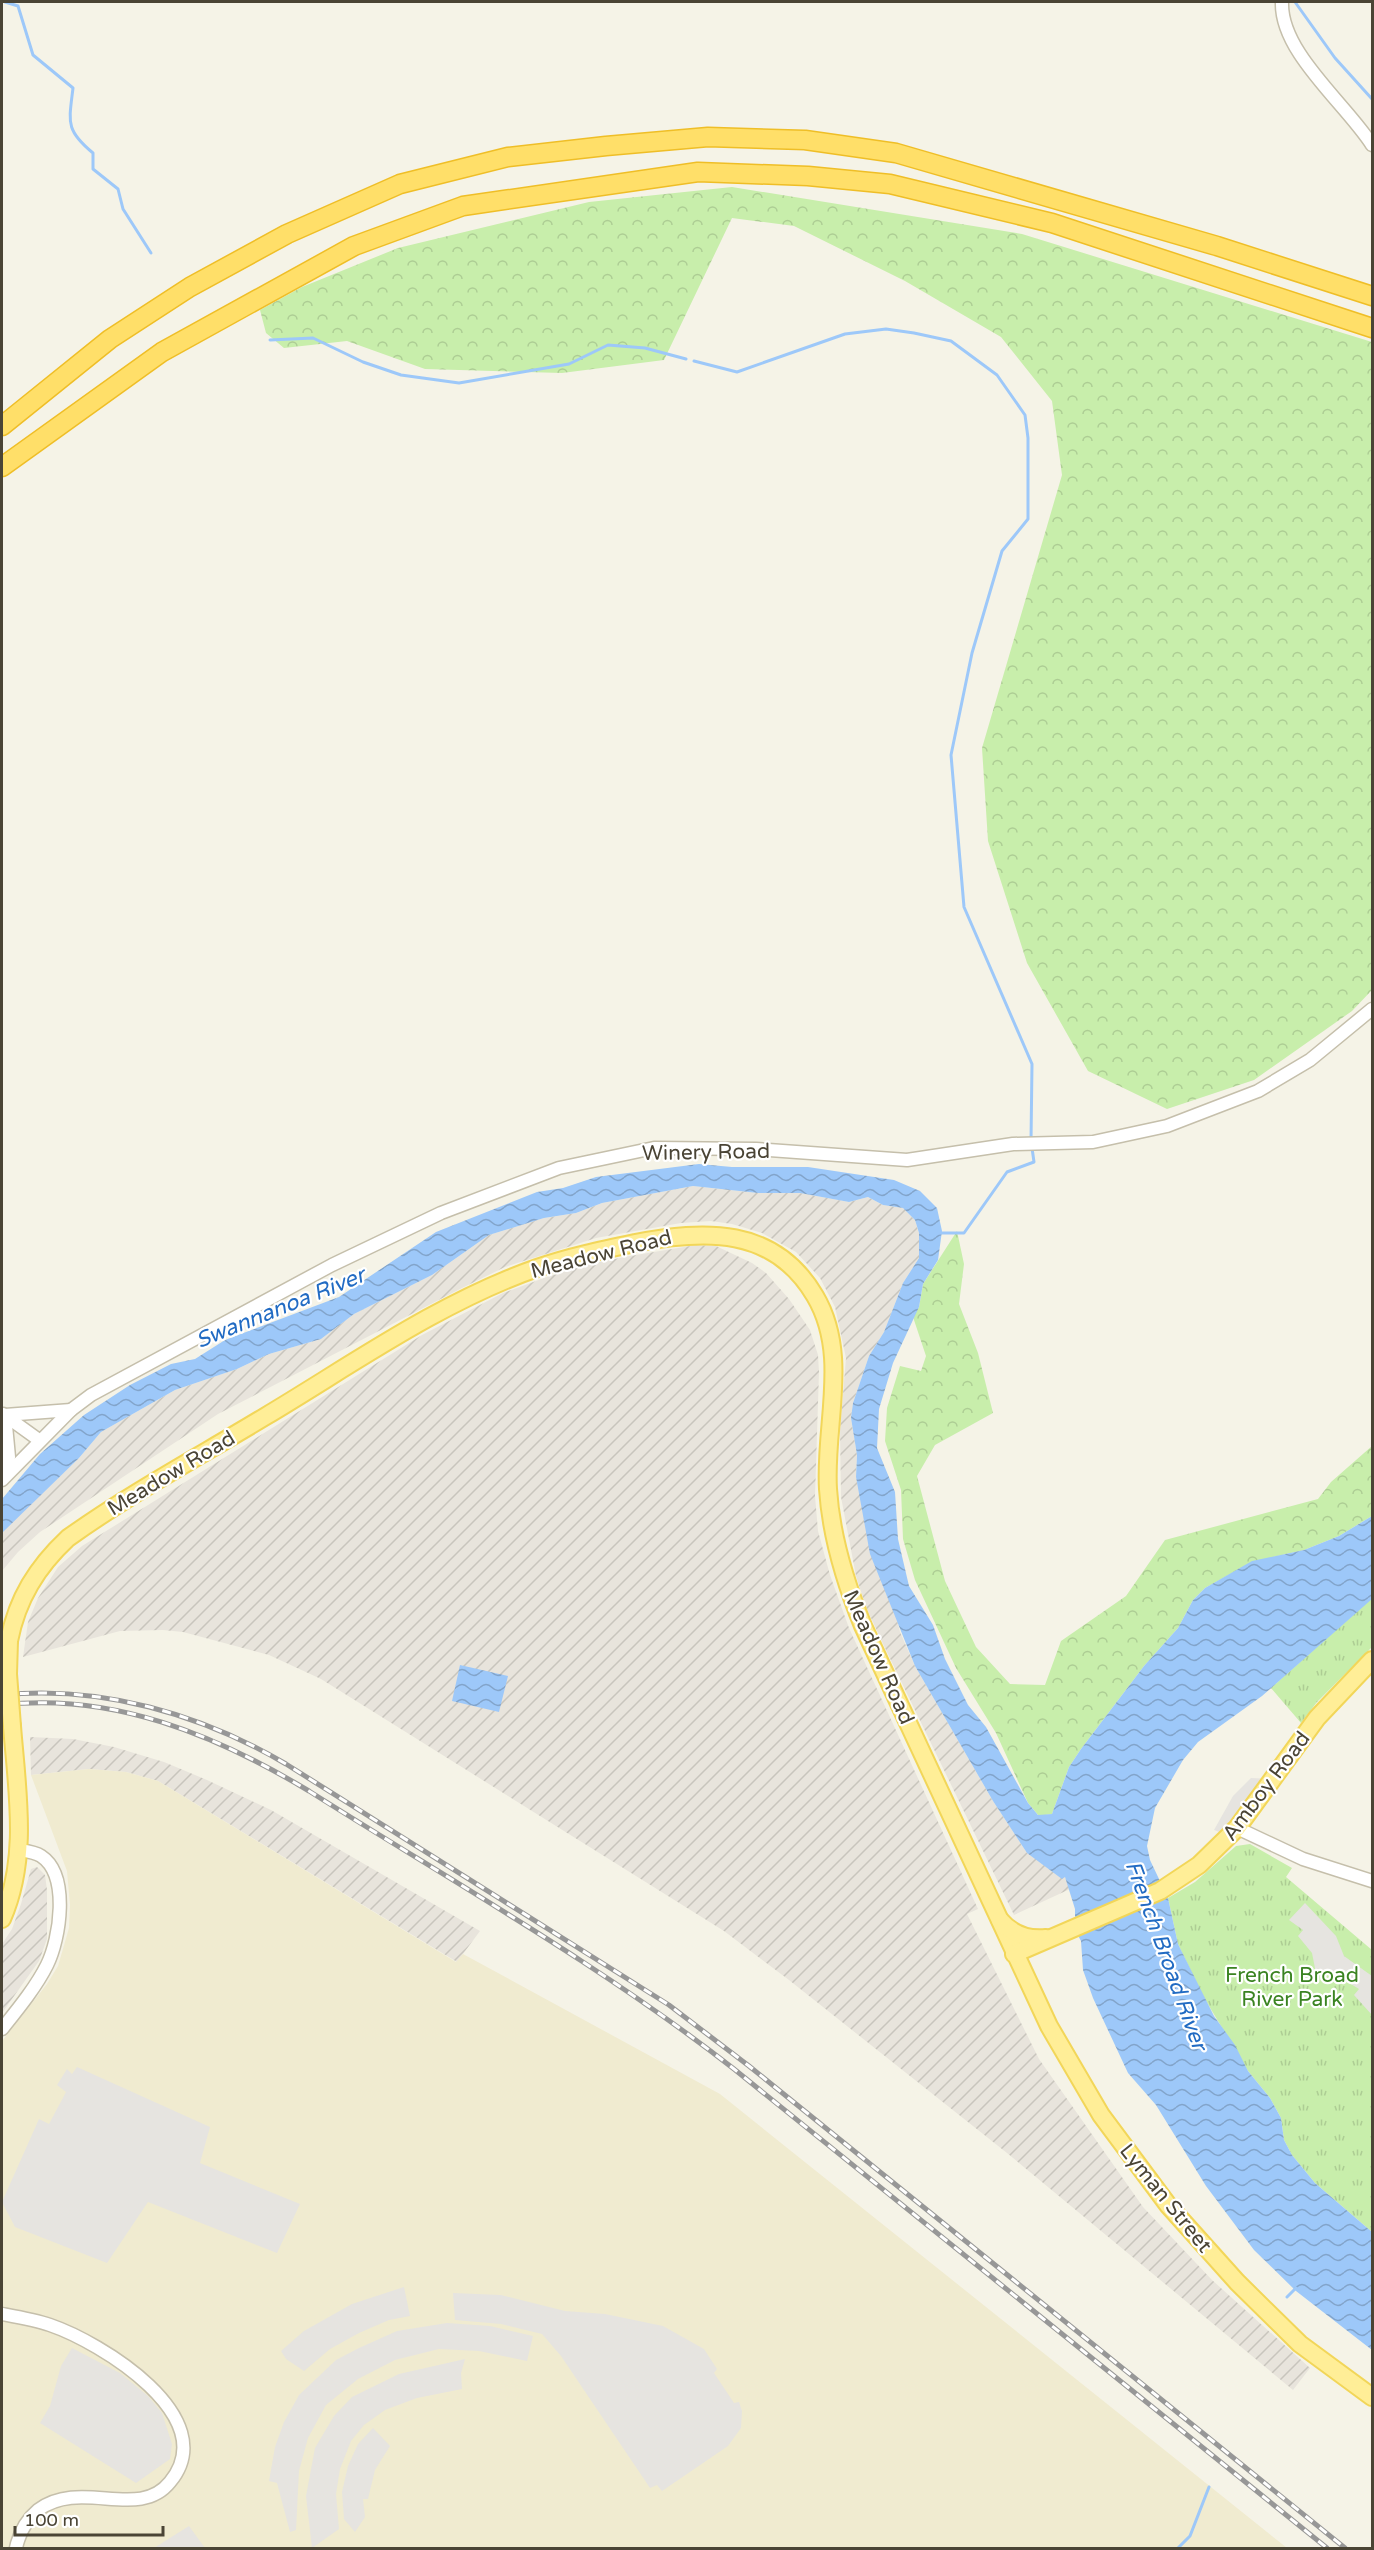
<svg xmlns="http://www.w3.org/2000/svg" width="1374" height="2550" viewBox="0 0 1374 2550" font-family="'Varela Round',sans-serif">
<defs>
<pattern id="industrial-furrows" width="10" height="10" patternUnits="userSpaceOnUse" patternTransform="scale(1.5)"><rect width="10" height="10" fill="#e8e4dc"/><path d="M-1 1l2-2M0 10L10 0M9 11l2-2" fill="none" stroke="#c8c5bd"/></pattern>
<pattern id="forest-crowns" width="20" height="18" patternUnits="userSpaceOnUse" patternTransform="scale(1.5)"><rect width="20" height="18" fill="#c8eeab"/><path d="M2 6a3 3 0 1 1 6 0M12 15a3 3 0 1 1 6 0" fill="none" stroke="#adcd94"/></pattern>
<pattern id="park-tufts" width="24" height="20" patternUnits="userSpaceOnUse" patternTransform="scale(1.5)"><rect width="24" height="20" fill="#c8eeab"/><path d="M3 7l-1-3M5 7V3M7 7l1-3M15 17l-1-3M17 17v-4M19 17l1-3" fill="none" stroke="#adcd94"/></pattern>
<pattern id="water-waves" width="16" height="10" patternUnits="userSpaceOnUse" patternTransform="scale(1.5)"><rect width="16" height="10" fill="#9dc8f9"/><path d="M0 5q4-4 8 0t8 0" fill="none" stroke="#82a4ca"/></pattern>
</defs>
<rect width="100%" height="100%" fill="#f5f3e7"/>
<g fill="url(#industrial-furrows)">
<path d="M693 1186 758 1193H800L849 1202 868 1197 883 1205 903 1208 915 1220 919 1233V1258L903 1283 884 1332 869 1356 853 1403 851 1418 857 1455 856 1477 883 1585 895 1611 900 1632 915 1666 993 1801 1027 1853 1065 1877 1070 1889 1014 1915 884 1646 866 1607 856 1576 841 1497 840 1430 846 1358 835 1307 820 1278 796 1252 762 1233 732 1224 711 1221 681 1223 596 1238 505 1267 462 1288 218 1414 40 1532 18 1552 2 1571V1533L14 1520 79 1458 101 1432 175 1390 237 1369 269 1354 321 1339 354 1314 432 1275 489 1235 544 1218 576 1213 602 1203Z"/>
<path d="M696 1245 716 1246 752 1263 766 1273 789 1299 810 1330 818 1355 819 1372 815 1496 818 1531 830 1575 849 1628 978 1909 967 1914 1039 2059 1143 2207 1212 2280 1310 2368 1293 2390 1007 2153 789 1980 724 1931 321 1679 269 1655 183 1632 163 1630 120 1631 23 1657 28 1622 38 1598 58 1567 82 1546 422 1335 503 1293 544 1278 584 1265 630 1256Z"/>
<path d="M30 1737 73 1739 114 1747 164 1762 207 1780 271 1810 480 1931 457 1962 158 1781 126 1772 89 1769 31 1775Z"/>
<path d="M37 1867 45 1875 47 1890V1939L39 1961 2 2013V1944L12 1929 21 1904 31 1869Z"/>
</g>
<path fill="#f0ebd0" d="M89 1769 126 1772 158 1781 456 1962 463 1954 720 2094 1287 2548H2V2041L47 1984 58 1966 69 1928 70 1905 67 1871 31 1775Z"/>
<g fill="url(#forest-crowns)">
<path d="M732 187 1022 234 1372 342V990L1352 1011 1254 1080 1167 1109 1088 1071 1027 963 988 841 982 748 1062 475 1052 401 1001 337 905 281 794 226 732 218 664 360 562 373 425 369 347 341 284 348 266 333 260 310 302 287 398 248 589 202Z"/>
<path d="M957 1231 964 1264 959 1304 978 1353 993 1413 935 1445 917 1476 945 1581 976 1647 1010 1684 1045 1685 1061 1641 1126 1596 1165 1540 1318 1499 1331 1482 1372 1446V1516L1339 1536 1304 1550 1252 1562 1205 1588 1193 1600 1178 1628 1144 1666 1081 1749 1069 1767 1052 1814 1039 1816 1028 1803 996 1733 956 1668 915 1580 903 1539 901 1490 885 1441 887 1408 900 1366 921 1371 926 1356 913 1317 919 1307 923 1284Z"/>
</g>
<g fill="url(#park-tufts)">
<path d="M1372 1598V1647L1317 1702 1301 1723 1271 1688Z"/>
<path d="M1250 1844 1292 1868 1286 1877 1372 1950V2232L1315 2183 1292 2155 1284 2140 1281 2118 1270 2098 1248 2071 1203 1996 1178 1944 1168 1898 1195 1882 1236 1846Z"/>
</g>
<g fill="#e6e4e0">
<path d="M1251 1778 1272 1779 1230 1836 1214 1830 1233 1796Z"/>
<path d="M1305 1903 1336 1936 1344 1956 1372 1976V2015L1354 1995 1359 1989 1336 1975 1316 1973 1312 1953 1298 1936 1303 1930 1289 1920Z"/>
<path d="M77 2067 210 2127 200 2163 300 2204 277 2253 148 2202 107 2263 15 2227 2 2202 39 2119 49 2124 66 2092 57 2085 67 2069 72 2074Z"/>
<path d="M404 2287 410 2316 389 2320 359 2333 330 2349 304 2371 286 2359 281 2351 304 2331 352 2304Z"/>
<path d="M453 2293 501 2295 565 2311 605 2314 663 2326 704 2349 717 2369 714 2373 734 2403 739 2402 742 2411 741 2428 728 2446 662 2491 657 2485 650 2488 561 2356 542 2334 501 2324 455 2320Z"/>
<path d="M447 2323 490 2326 533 2336 527 2361 479 2351 439 2349 395 2360 358 2379 326 2405 308 2438 299 2471 296 2530 290 2532 277 2483 269 2481 275 2447 284 2422 299 2395 336 2360 359 2348 397 2331Z"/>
<path d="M72 2348 120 2373 148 2396 162 2413 172 2444 170 2459 136 2483 40 2423 50 2406 61 2366Z"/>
<path d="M465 2359 461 2373 462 2389 417 2398 385 2410 364 2425 351 2441 340 2469 336 2494 339 2529 312 2548 306 2496 315 2448 334 2416 352 2397 399 2374Z"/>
<path d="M373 2428 390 2446 375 2470 368 2499H363L365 2517 355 2532 344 2519 342 2492 348 2466 358 2444Z"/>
<path d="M189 2526 205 2548H154Z"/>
</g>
<g fill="url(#water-waves)">
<path d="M699 1164 732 1167H808L894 1180 920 1191 937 1208 942 1231 938 1260 923 1284 919 1307 893 1363 879 1409 877 1448 895 1492 898 1539 909 1586 933 1625 945 1659 968 1705 986 1727 1028 1803 1038 1815 1052 1814 1069 1767 1081 1749 1144 1666 1178 1628 1193 1600 1205 1588 1252 1561 1304 1550 1339 1536 1372 1516V1599L1262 1696 1198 1742 1183 1760 1155 1808 1147 1846 1150 1860 1168 1898 1178 1944 1214 2016 1235 2045 1248 2071 1270 2098 1281 2118 1284 2140 1292 2155 1315 2183 1372 2232V2350L1296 2291 1254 2250 1206 2186 1156 2105 1128 2073 1093 1998 1083 1970 1081 1941 1075 1930V1909L1065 1877 1062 1879 1027 1853 993 1801 915 1666 870 1554 856 1477 857 1455 851 1418 853 1403 869 1356 884 1332 903 1283 919 1258V1233L915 1220 903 1208 883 1205 868 1197 849 1202 800 1193H758L693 1186 602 1203 576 1213 544 1218 489 1235 432 1275 354 1314 321 1339 269 1354 237 1369 175 1390 101 1432 79 1458 2 1533V1499L40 1454 84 1415 130 1385 171 1364 195 1359 225 1340 339 1297 436 1232 537 1192 563 1188 596 1177Z"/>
<path d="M460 1665 508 1676 499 1712 452 1701Z"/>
</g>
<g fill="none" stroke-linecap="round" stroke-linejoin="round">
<g stroke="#9dc8f9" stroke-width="3">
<path d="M5 2 18 6 33 55 73 88C69 122 65 130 93 153V169L118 189 123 209 151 253"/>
<path d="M1295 2 1335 58 1372 99"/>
<path d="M270 340 313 338 363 362 401 375 459 383 569 364 608 345 645 348 686 359"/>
<path d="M694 361 737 372 845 334 886 329 914 333 951 341 997 375 1025 415 1028 438V519L1002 551 972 653 951 755 964 907 1032 1064 1031 1141"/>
<path d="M938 1233H964L1007 1172 1034 1162 1032 1148"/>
<path d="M1287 2297 1296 2288"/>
<path d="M1178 2548 1190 2536 1209 2487"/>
</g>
<g stroke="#c5bfab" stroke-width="15">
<g id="minor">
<path d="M1282 2C1280 52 1346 104 1372 145"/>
<path d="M3 1414 39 1440"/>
<path d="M6 1474 9 1457 5 1415 71 1410"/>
<path d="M2 1480 71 1410 91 1395 332 1265 441 1213 559 1168 654 1148 756 1149 907 1160 1013 1144 1093 1142 1167 1126 1258 1091 1310 1060 1372 1009"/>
<path d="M1237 1828 1303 1859 1372 1881"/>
<path d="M2 2029C18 2009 36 1987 47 1965 60 1939 70 1875 41 1856 35 1852 26 1851 19 1850"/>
<path d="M2 2314C18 2317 35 2320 50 2325 100 2342 224 2417 170 2482 139 2521 81 2478 38 2510 26 2520 19 2534 16 2548"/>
</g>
</g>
<g stroke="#f2d659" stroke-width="20">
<g id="major">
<path d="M9 1641C17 1599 37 1567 68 1538 131 1493 200 1456 266 1416 353 1364 440 1302 537 1268 569 1257 602 1250 635 1243 704 1230 774 1226 815 1296 850 1355 824 1424 828 1489 831 1536 845 1582 863 1626L1049 2026 1101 2115 1168 2205 1237 2282 1300 2344 1372 2397"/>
<path d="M2 1919C29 1858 17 1790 12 1726"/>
<path d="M1000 1920C1012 1934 1027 1940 1046 1938"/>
<path d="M1014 1954 1160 1891 1199 1865 1237 1828 1317 1718 1372 1660"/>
</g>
</g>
<g stroke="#efbe27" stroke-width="21">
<g id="highway">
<path d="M2 426 110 339 190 287 287 234 400 184 508 157 606 146 708 137 805 140 896 153 1217 246 1372 296"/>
<path d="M2 467 162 352 354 246 463 206 698 172 808 176 890 184 1052 223 1372 328"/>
</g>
</g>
<use href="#minor" stroke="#fff" stroke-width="12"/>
<use href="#major" stroke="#ffee97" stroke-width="16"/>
<use href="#highway" stroke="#ffdf69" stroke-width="18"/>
<g stroke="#979797" stroke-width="5">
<g id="rail">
<path d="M2 1695C101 1685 201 1714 286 1764L669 2005 749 2066 1345 2548"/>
<path d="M2 1705C112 1692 216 1735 309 1791 451 1881 601 1965 734 2069L1327 2548"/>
</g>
</g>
<use href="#rail" stroke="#fff" stroke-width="3" stroke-dasharray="9" stroke-linecap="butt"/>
<g stroke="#f2d659" stroke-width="20" stroke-linecap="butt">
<path id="major-bridge" d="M9 1641 8 1674 12 1726"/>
</g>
<use href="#major-bridge" stroke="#ffee97" stroke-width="16"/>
</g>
<g text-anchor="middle" stroke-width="4.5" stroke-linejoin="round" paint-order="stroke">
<g font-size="21" fill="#4a4435" stroke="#fff">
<text transform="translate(706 1152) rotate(-1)" y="7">Winery Road</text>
<text transform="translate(601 1254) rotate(-14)" y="7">Meadow Road</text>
<text transform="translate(171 1473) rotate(-31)" y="7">Meadow Road</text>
<text transform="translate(879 1657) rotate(66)" y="7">Meadow Road</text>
<text transform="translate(1266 1786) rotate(-53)" y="7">Amboy Road</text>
<text transform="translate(1166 2198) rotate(51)" y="7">Lyman Street</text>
</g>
<g font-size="21" fill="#3a8321" stroke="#fff">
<text x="1292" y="1982">French Broad<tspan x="1292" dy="24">River Park</tspan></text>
</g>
<g font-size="22" font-style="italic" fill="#216bc3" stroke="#fff">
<text transform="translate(280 1307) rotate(-22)" y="8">Swannanoa River</text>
<text transform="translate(1167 1955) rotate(70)" y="8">French Broad River</text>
</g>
</g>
<rect width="1374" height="2550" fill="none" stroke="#4a4435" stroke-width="6"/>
<path d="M15 2526v9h148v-9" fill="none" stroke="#4a4435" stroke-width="3"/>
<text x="24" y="2526" font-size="18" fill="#4a4435" stroke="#ffffff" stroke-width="4.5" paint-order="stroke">100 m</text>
</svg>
